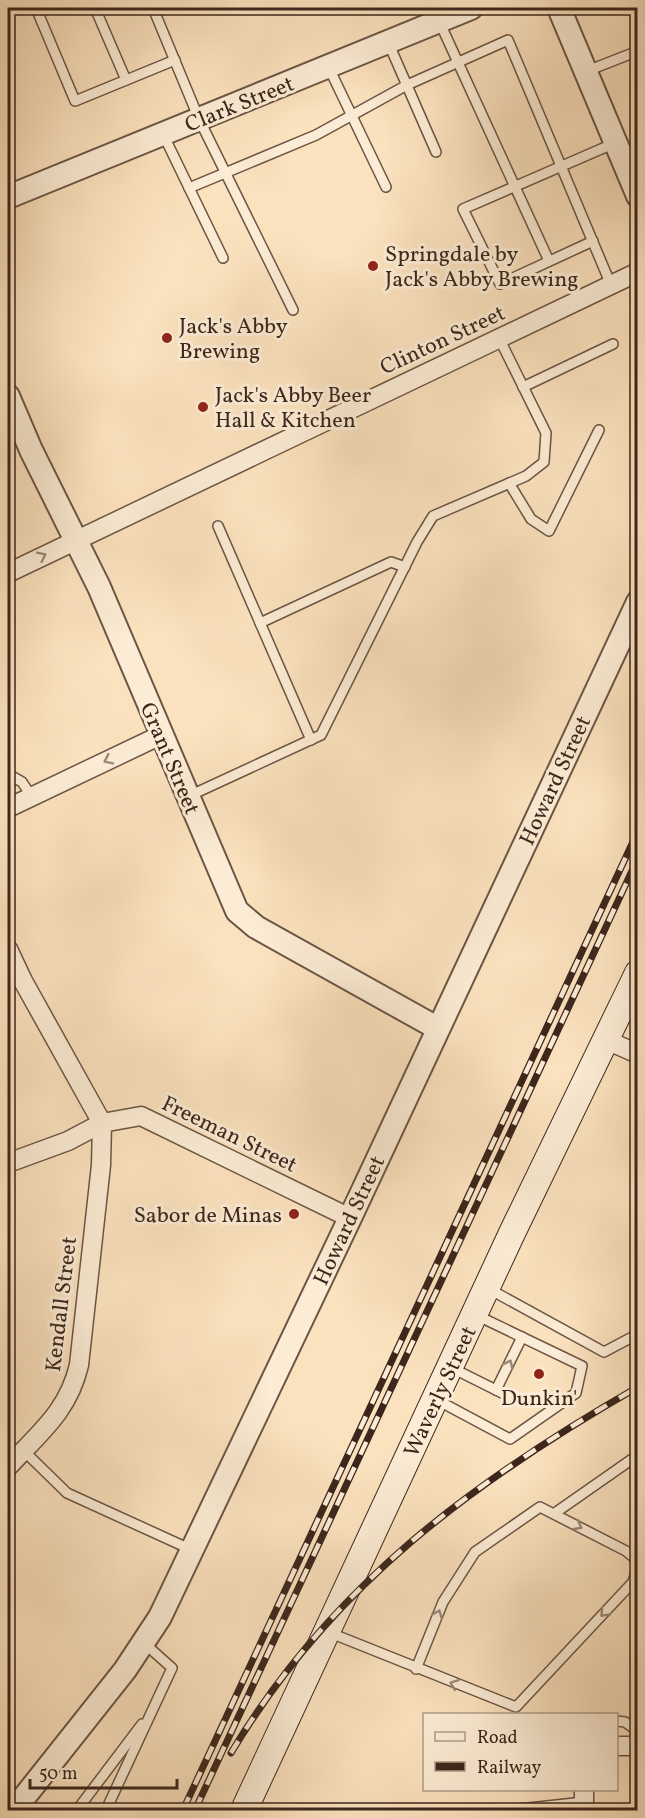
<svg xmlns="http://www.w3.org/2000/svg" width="645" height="1818" viewBox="0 0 645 1818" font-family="Vollkorn,serif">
<rect width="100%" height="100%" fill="#fbe2be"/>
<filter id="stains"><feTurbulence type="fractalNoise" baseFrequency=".00333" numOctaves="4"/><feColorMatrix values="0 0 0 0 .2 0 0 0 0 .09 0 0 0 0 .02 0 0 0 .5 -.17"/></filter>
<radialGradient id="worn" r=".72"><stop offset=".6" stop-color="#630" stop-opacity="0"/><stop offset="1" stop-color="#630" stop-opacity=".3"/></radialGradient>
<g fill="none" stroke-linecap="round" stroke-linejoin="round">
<g stroke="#6c5544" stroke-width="12">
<g id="service">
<path d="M36 8 75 101 175 60"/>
<path d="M95 8 126 80"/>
<path d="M153 8 199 119 293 310"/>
<path d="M439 21 549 261"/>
<path d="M388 42 436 152"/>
<path d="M328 66 386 187"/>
<path d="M587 71 638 51"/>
<path d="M163 134 223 258"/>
<path d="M189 188 316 135 407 85 508 40 611 285"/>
<path d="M593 241 500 284 463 209 615 143"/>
<path d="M523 387 613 344"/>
<path d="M509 483 531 519 549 531 599 430"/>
<path d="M218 526 311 740"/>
<path d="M260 623 391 562 405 567"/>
<path d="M8 774 22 782 32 797"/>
<path d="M189 796 321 735 417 542 433 516 526 476 544 462 546 433 499 338"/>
<path d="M489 1289 604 1352 638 1334"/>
<path d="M452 1368 512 1398"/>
<path d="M496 1390 522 1337"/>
<path d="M437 1400 510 1439 576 1393 582 1366 476 1315"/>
<path d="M23 1450 67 1493 192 1550"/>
<path d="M555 1513 638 1455"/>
<path d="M328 1632 516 1707 633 1582 638 1567"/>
<path d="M416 1669 443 1602 475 1552 540 1507 626 1551 638 1561"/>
<path d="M616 1721 625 1722 638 1731"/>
<path d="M77 1810 142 1724"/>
<path d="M106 1810 172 1668 144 1643"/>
<path d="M510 1810 584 1802"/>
</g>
</g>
<g stroke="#6c5544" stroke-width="21">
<g id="minor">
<path d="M8 573 638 272"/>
<path d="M8 808 161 735"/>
<path d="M8 949 23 981 102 1123 101 1165 79 1365C68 1412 39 1433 8 1467"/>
<path d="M604 1039 638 1054"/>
<path d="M8 1163 68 1141 102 1123 141 1116 350 1218"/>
<path d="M616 1746H638"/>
<path d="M584 1810V1790"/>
</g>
</g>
<g stroke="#6c5544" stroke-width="26">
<g id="tertiary">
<path d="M559 8 638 196"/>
<path d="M8 197 471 8"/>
<path d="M8 396 31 450 99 587 237 911 256 927 437 1028"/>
<path d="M14 1810 125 1670 160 1617 350 1218 638 602"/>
</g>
</g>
<g stroke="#3c261c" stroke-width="28">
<path id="secondary" d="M244 1810 512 1233 638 973"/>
</g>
<use href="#service" stroke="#fcecd5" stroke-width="9"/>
<use href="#minor" stroke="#fcecd5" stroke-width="18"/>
<use href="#tertiary" stroke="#fcecd5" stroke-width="22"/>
<use href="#secondary" stroke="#fcecd5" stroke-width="26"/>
<g stroke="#3c261c" stroke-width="7">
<g id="rail">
<path d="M231 1753C330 1587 472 1482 638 1387"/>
<path d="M183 1810 638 831"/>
<path d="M195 1810 638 858"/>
</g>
</g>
<use href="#rail" stroke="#fcecd5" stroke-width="4.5" stroke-dasharray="14" stroke-linecap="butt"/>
</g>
<defs><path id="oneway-chevron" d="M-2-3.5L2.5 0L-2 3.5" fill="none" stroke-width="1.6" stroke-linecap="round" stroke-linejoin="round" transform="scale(1.5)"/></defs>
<g stroke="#9c8978">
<use href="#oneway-chevron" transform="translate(42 556) rotate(-26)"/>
<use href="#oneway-chevron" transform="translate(108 760) rotate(154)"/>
<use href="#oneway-chevron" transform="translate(509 1364) rotate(-64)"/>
<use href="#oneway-chevron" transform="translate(578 1526) rotate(28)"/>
<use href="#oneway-chevron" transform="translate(604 1613) rotate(133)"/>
<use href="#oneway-chevron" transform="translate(438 1614) rotate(-68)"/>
<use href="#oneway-chevron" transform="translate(454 1684) rotate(-159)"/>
</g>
<g fill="#8f2418" stroke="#fcecd5" stroke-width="2">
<circle cx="373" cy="266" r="6"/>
<circle cx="167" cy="338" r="6"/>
<circle cx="203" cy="407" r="6"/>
<circle cx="294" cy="1214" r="6"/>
<circle cx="539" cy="1374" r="6"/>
</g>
<g text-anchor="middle" stroke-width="6" stroke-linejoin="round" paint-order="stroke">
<g font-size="22" fill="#3c261c" stroke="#fcecd5">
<text transform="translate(239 103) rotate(-22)" y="8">Clark Street</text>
<text transform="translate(442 339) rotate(-25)" y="8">Clinton Street</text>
<text transform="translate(171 758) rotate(67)" y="8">Grant Street</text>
<text transform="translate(554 780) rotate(-65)" y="8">Howard Street</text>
<text transform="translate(230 1133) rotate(26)" y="8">Freeman Street</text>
<text transform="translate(348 1220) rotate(-65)" y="8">Howard Street</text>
<text transform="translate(60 1304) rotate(-83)" y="8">Kendall Street</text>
<text transform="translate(439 1391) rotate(-65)" y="8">Waverly Street</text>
</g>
<g font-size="22" fill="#3c261c" stroke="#fcecd5" text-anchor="start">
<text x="385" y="261">Springdale by<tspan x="385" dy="25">Jack's Abby Brewing</tspan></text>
<text x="179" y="333">Jack's Abby<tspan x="179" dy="25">Brewing</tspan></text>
<text x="215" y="402">Jack's Abby Beer<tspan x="215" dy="25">Hall &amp; Kitchen</tspan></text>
<text x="282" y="1222" text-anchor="end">Sabor de Minas</text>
<text x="539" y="1405" text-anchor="middle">Dunkin'</text>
</g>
</g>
<rect width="645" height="1818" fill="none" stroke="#fbe2be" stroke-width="30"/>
<rect x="9" y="9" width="627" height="1800" fill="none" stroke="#3c261c" stroke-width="3"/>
<rect x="15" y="15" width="615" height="1788" fill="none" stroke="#3c261c" stroke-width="1.5"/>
<rect x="423" y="1713" width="195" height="78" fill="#fcecd5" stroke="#af9d8b" stroke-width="1.5"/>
<rect x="435" y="1732" width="30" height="9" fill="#fcecd5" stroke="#af9d8b" stroke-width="1.5"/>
<text x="477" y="1743" font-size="18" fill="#3c261c">Road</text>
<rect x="435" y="1762" width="30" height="9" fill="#3c261c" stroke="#af9d8b" stroke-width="1.5"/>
<text x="477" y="1773" font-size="18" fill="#3c261c">Railway</text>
<path d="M30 1779v9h147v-9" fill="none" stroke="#3c261c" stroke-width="3"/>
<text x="39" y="1779" font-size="18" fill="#3c261c" stroke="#fcecd5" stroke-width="4.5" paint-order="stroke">50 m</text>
<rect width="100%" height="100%" filter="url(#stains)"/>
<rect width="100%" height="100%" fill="url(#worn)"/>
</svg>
